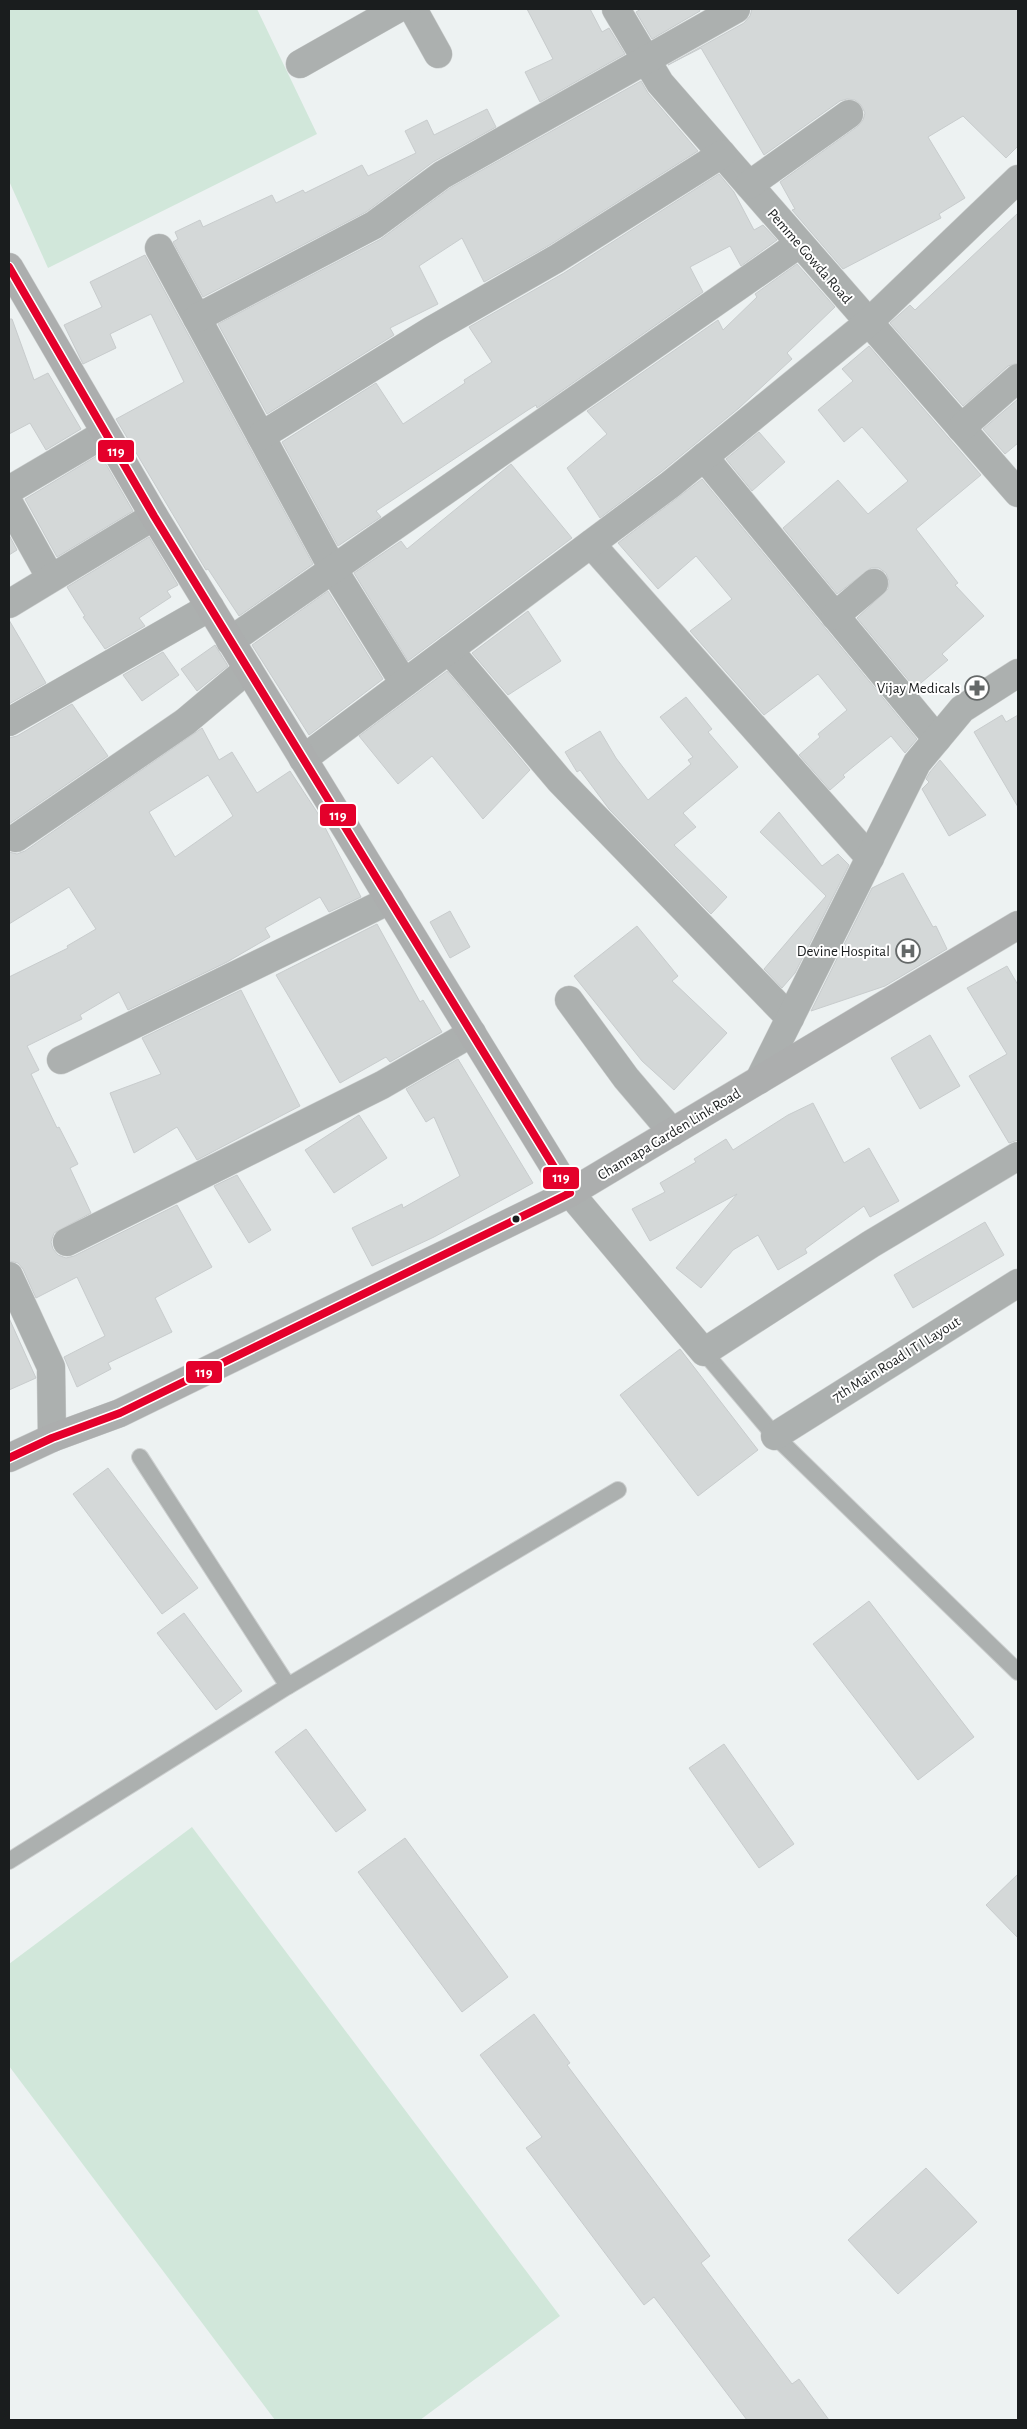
<svg xmlns="http://www.w3.org/2000/svg" width="1027" height="2429" viewBox="0 0 1027 2429" font-family="'Alegreya Sans',sans-serif">
<rect width="100%" height="100%" fill="#edf2f2"/>
<g fill="#d1e7da">
<path d="M9 9H257L317 134 48 268 9 181Z"/>
<path d="M192 1827 560 2316 420 2420H275L9 2066V1964Z"/>
</g>
<g fill="#d4d8d8" stroke="#c8cccd" fill-rule="evenodd">
<path d="M527 9H590L602 32 609 28 625 54 540 102 525 72 553 59Z"/>
<path d="M641 9H699L700 11 652 39 636 12Z"/>
<path d="M752 9H1018V146L1006 158 963 116 928 137 965 198 939 214 941 218 843 269 792 210 795 209 780 182 858 126 863 120 865 113 861 105 855 100 847 99 840 101 764 155 701 48 668 65 744 23 750 16Z"/>
<path d="M641 81 648 93 698 151 548 246 484 282 462 238 419 266 438 304 390 328 394 335 267 414 218 324 381 239 450 188Z"/>
<path d="M487 109 496 127 433 162 366 212 203 297 173 242 178 239 175 232 200 220 203 227 272 195 276 203 303 190 305 193 362 165 368 176 416 153 405 131 427 120 434 135Z"/>
<path d="M719 174 734 192 754 230 763 225 777 240 741 266 730 246 690 267 703 292 537 408 536 405 528 410 376 511 381 517 338 546 282 442 376 383 403 424 465 383 464 380 492 362 469 327 564 273Z"/>
<path d="M1018 213V363L1008 366 963 406 890 323 910 305 915 310Z"/>
<path d="M145 255 313 564 239 616 208 569 206 570 116 419 184 382 151 314 110 334 116 348 83 364 64 325 102 307 90 282Z"/>
<path d="M797 264 835 307 787 353 792 359 739 408 661 472 600 518 567 468 607 434 587 411 718 320 723 330 757 297 755 294Z"/>
<path d="M9 319H12L34 380 48 373 81 429 46 450 30 423 9 434Z"/>
<path d="M869 346 981 475 916 529 958 583 955 585 984 616 942 654 948 660 915 688 857 618 888 589 889 581 886 573 879 568H871L837 594 783 528 838 480 868 514 908 481 862 427 844 442 818 410 853 381 842 369Z"/>
<path d="M1018 399V443L1005 454 983 429Z"/>
<path d="M759 432 785 462 752 491 726 459Z"/>
<path d="M100 454 133 511 57 557 25 499Z"/>
<path d="M511 464 572 538 408 661 354 573 401 541 407 549Z"/>
<path d="M702 479 917 739 905 753 891 736 843 775 845 777 830 790 799 755 820 737 818 734 847 710 818 674 764 715 690 631 732 599 696 556 658 589 618 543Z"/>
<path d="M9 535 17 550 9 555Z"/>
<path d="M149 537 178 585 167 591 171 597 139 618 145 626 105 649 83 617 85 616 67 587Z"/>
<path d="M328 591 383 679 309 735 252 645Z"/>
<path d="M528 611 561 661 508 695 472 653Z"/>
<path d="M9 620 46 683 9 704Z"/>
<path d="M215 645 228 666 197 691 181 669Z"/>
<path d="M163 652 179 675 142 701 123 675Z"/>
<path d="M447 671 530 770 483 819 432 756 398 784 359 736Z"/>
<path d="M686 697 712 729 708 732 738 767 683 813 696 827 674 845 727 897 711 914 609 809 580 770 577 772 565 752 600 731 616 758 648 800 691 764 688 760 693 757 660 717Z"/>
<path d="M72 704 108 756 9 824V738L17 736Z"/>
<path d="M1002 715 1006 722 1018 715V807L974 732Z"/>
<path d="M202 728 219 760 232 752 257 793 290 771 317 812 361 897 329 912 320 897 265 928 270 937 227 962 128 1010 119 992 80 1015 82 1019 27 1046 39 1070 31 1074 57 1128 59 1127 78 1164 70 1168 91 1213 54 1233 51 1242 53 1249 58 1255 66 1258 74 1256 177 1205 212 1267 155 1298 172 1332 108 1363 111 1369 77 1387 64 1357 105 1336 77 1277 36 1298 23 1269 18 1263 9 1261V977L68 948 67 946 96 929 69 887 9 924V852L17 854 25 851ZM208 775 233 816 175 857 149 812Z"/>
<path d="M940 760 986 815 949 836 922 789 929 782 926 779 930 772Z"/>
<path d="M779 812 822 866 838 854 849 865 795 973 782 988 764 969 826 896 760 832Z"/>
<path d="M903 873 933 927 936 926 947 949 885 986 811 1011 872 888Z"/>
<path d="M450 911 470 947 450 958 430 922Z"/>
<path d="M377 924 420 1002 423 1000 442 1032 390 1062 386 1057 340 1083 276 975Z"/>
<path d="M637 926 678 976 672 981 727 1033 674 1090 642 1061 574 976Z"/>
<path d="M1007 966 1018 985V1140L1009 1143 969 1076 1007 1054 967 988Z"/>
<path d="M241 990 300 1106 197 1160 177 1127 134 1153 110 1093 161 1074 142 1038Z"/>
<path d="M930 1035 960 1086 920 1109 891 1058Z"/>
<path d="M458 1059 533 1183 434 1237 372 1266 352 1228 402 1204 403 1208 460 1176 434 1117 426 1122 406 1089Z"/>
<path d="M813 1103 844 1163 869 1148 899 1201 870 1217 864 1206 805 1249 807 1253 778 1270 758 1235 733 1250 701 1288 676 1268 737 1194 650 1241 632 1209 665 1192 660 1183 696 1162 694 1159 726 1139 733 1150 788 1115Z"/>
<path d="M359 1115 387 1158 334 1193 305 1150Z"/>
<path d="M237 1175 271 1230 249 1243 214 1186Z"/>
<path d="M985 1222 1004 1255 913 1308 894 1275Z"/>
<path d="M9 1318 36 1378 9 1390Z"/>
<path d="M680 1349 758 1450 698 1496 620 1395Z"/>
<path d="M108 1468 198 1588 162 1614 73 1494Z"/>
<path d="M869 1601 974 1737 918 1780 813 1644Z"/>
<path d="M184 1613 242 1691 216 1710 157 1633Z"/>
<path d="M306 1729 366 1810 336 1832 275 1752Z"/>
<path d="M724 1744 794 1844 759 1868 689 1768Z"/>
<path d="M405 1838 508 1977 462 2012 358 1872Z"/>
<path d="M1018 1874V1938L986 1905Z"/>
<path d="M534 2014 570 2063 567 2065 710 2256 701 2263 792 2384 799 2379 829 2420H747L654 2297 644 2305 526 2148 542 2137 480 2055Z"/>
<path d="M926 2168 977 2222 898 2294 848 2240Z"/>
</g>
<g fill="none" stroke-linecap="round" stroke-linejoin="round">
<g stroke="#cccfcf" stroke-width="18">
<g id="lane">
<path d="M704 1352 775 1436 1018 1672"/>
<path d="M140 1457 288 1686 618 1490"/>
<path d="M9 1861 288 1686"/>
</g>
</g>
<g stroke="#cccfcf" stroke-width="29">
<g id="street">
<path d="M413 9 438 54"/>
<path d="M616 9 660 83 1018 493"/>
<path d="M300 64 397 9"/>
<path d="M749 185 849 114"/>
<path d="M159 248 333 569 404 683"/>
<path d="M197 318 374 225 442 175 736 9"/>
<path d="M961 428 1018 378"/>
<path d="M261 436 432 330 556 259 722 154"/>
<path d="M704 457 937 739"/>
<path d="M9 490 104 434"/>
<path d="M9 503 50 577"/>
<path d="M591 544 870 858"/>
<path d="M9 604 154 516"/>
<path d="M835 616 874 583"/>
<path d="M230 641 799 244"/>
<path d="M449 650 560 781 790 1018"/>
<path d="M9 722 210 607"/>
<path d="M303 759 671 484 869 322 1018 179"/>
<path d="M16 838 185 722 248 669"/>
<path d="M569 1000 626 1078 672 1132"/>
<path d="M61 1060 390 900"/>
<path d="M759 1080 917 763 962 709 1018 673"/>
<path d="M570 1193 704 1352 871 1244 1018 1156"/>
<path d="M67 1242 382 1085 472 1033"/>
<path d="M9 1276 51 1367 52 1438"/>
<path d="M775 1436 1018 1283"/>
</g>
</g>
<g stroke="#cccfcf" stroke-width="29">
<g id="secondary">
<path d="M9 267 154 516 570 1193"/>
<path d="M9 1458 52 1438 120 1413 570 1193 1018 925"/>
</g>
</g>
<use href="#lane" stroke="#acb0af" stroke-width="16"/>
<use href="#street" stroke="#acb0af" stroke-width="28"/>
<use href="#secondary" stroke="#acaeae" stroke-width="28"/>
<g stroke="#fff" stroke-width="11">
<path id="bus-1" d="M9 267 154 516 570 1193 120 1413 52 1438 9 1458"/>
</g>
<use href="#bus-1" stroke="#e4002b" stroke-width="8"/>
</g>
<defs>
<g id="pharmacy-ring" transform="scale(1.25)"><circle r="9.5" fill="#fff" stroke="#646868" stroke-width="1.5"/><path d="M-2-6h4v4h4v4h-4v4h-4v-4h-4v-4h4Z" fill="#646868"/></g>
<g id="hospital-ring" transform="scale(1.25)"><circle r="9.5" fill="#fff" stroke="#646868" stroke-width="1.5"/><path d="M-5-5h3v3.5h4V-5h3V5h-3V1.5h-4V5h-3Z" fill="#646868"/></g>
</defs>
<g fill-rule="evenodd">
<use href="#pharmacy-ring" x="977" y="688"/>
<use href="#hospital-ring" x="908" y="951"/>
</g>
<circle fill="#1a1d1e" stroke="#fff" stroke-width="2" cx="516" cy="1219" r="4.5"/>
<g text-anchor="middle" stroke-width="4" stroke-linejoin="round" paint-order="stroke">
<g font-size="15" fill="#1a1d1e" stroke="#fff">
<text transform="translate(810 256) rotate(49)" y="5">Pemme Gowda Road</text>
<text transform="translate(669 1134) rotate(-31)" y="5">Channapa Garden Link Road</text>
<text transform="translate(896 1359) rotate(-32)" y="5">7th Main Road I T I Layout</text>
</g>
<g font-size="15" fill="#1a1d1e" stroke="#fff" text-anchor="end">
<text x="960" y="693">Vijay Medicals</text>
<text x="890" y="956">Devine Hospital</text>
</g>
</g>
<g stroke="#fff" stroke-width="2">
<rect x="97" y="439" width="38" height="24" rx="5" fill="#e4002b"/>
<rect x="319" y="803" width="38" height="24" rx="5" fill="#e4002b"/>
<rect x="542" y="1166" width="38" height="24" rx="5" fill="#e4002b"/>
<rect x="185" y="1360" width="38" height="24" rx="5" fill="#e4002b"/>
</g>
<g font-size="14" text-anchor="middle" font-weight="bold" fill="#fff">
<text x="116" y="456">119</text>
<text x="338" y="820">119</text>
<text x="561" y="1182">119</text>
<text x="204" y="1377">119</text>
</g>
<rect width="1027" height="2429" fill="none" stroke="#1a1d1e" stroke-width="20"/>
</svg>
